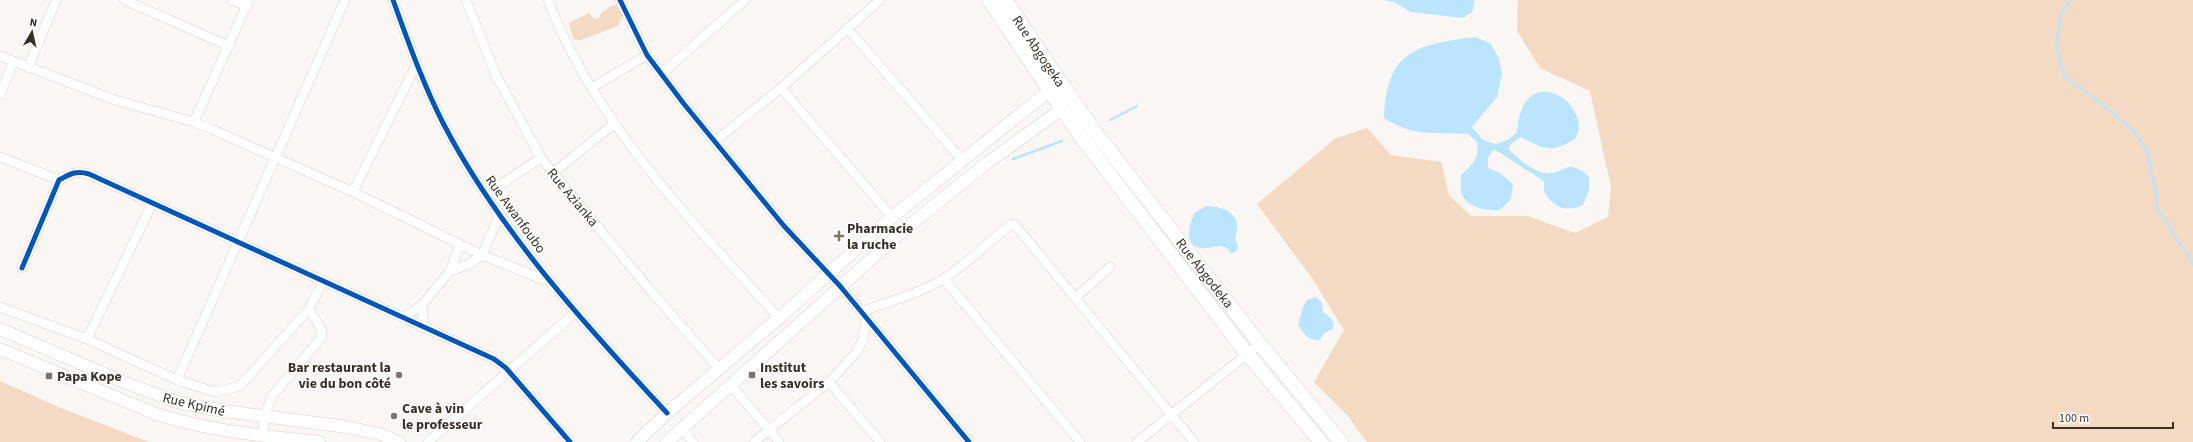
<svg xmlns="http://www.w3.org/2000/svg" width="2193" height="442" viewBox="0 0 2193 442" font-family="'Source Sans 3',sans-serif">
<rect width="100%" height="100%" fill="#f9f6f4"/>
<g fill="#f4dac2">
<path d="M1518 0H2193V442H1367L1348 416 1314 382 1344 330 1312 278 1257 204 1336 138 1367 128 1391 155 1441 162 1449 195 1471 216H1527L1575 233 1608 217 1611 187 1590 91 1540 68 1517 31Z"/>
<path d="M613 5H619L624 12 618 26 581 40H574L569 24 571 22 589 13 594 19 599 18 601 13Z"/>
<path d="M0 381 61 408 149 442H0Z"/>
</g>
<g fill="#bbe5fc">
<path d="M1383 0H1475L1472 12 1463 18 1411 12 1394 2Z"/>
<path d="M1475 37 1490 43 1499 58 1502 74 1497 97 1472 127 1483 140 1496 144 1509 139 1517 132C1518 122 1520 109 1527 100 1546 79 1578 102 1579 126 1579 130 1577 134 1576 138 1554 153 1544 150 1521 137L1512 143 1508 149C1517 157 1529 169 1541 172 1564 179 1565 154 1589 177V190L1583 205C1565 213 1554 207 1544 192V182C1537 175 1528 172 1520 166 1510 160 1504 153 1493 150L1488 158V168L1500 173 1513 184 1511 199 1500 210C1486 211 1466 208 1461 192 1460 187 1461 180 1461 175 1473 164 1480 158 1477 142L1468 134C1435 132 1413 137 1384 118 1387 51 1414 45 1475 37Z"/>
<path d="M1206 206C1228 207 1243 215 1235 239L1238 246 1236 252 1231 253C1229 251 1227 248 1225 247 1218 244 1212 248 1206 248 1182 249 1189 227 1194 213Z"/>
<path d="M1316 297 1322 303 1323 312C1330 317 1335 320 1333 329L1325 333 1319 340C1306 339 1305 335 1298 325L1303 307 1307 300Z"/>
</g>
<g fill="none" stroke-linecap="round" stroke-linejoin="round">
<g stroke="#bbe5fc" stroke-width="2.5">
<path d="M2071 0 2061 14 2056 47 2065 77 2101 103 2135 132 2147 151 2155 186 2157 208 2193 264"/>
<path d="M1110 120 1137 106"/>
<path d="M1013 159 1062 141"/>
</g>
<g stroke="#d8d2cb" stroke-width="10">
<g id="minor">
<path d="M124 0 229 46"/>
<path d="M232 0 247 6"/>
<path d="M393 0C408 41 423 84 443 123 498 229 586 326 667 413"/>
<path d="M466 0 496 75 541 158 650 290 719 369"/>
<path d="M548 0C594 122 693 223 779 318"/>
<path d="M620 0 647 55 684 104 784 226 840 286 969 442"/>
<path d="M847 28 962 160"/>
<path d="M0 56 115 100 194 122 211 129 353 192 482 255 552 283"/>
<path d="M28 68 56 0"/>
<path d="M661 74 745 0"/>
<path d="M593 87 647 55"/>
<path d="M781 88 892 217"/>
<path d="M0 95 13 62"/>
<path d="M194 122 249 0"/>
<path d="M715 141 781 88 880 0"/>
<path d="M0 157 59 180"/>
<path d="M553 173 615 123"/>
<path d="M353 192 417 63"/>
<path d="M486 194 541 158"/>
<path d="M22 268 59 180C70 174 76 170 89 174L494 359 506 368 570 442"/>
<path d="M450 271 460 244"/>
<path d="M944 279 1080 442"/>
<path d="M1075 298 1110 267"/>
<path d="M422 305 424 328"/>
<path d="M0 307 87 339 177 380 215 392 240 386 309 309 324 280"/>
<path d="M861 312C888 301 917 295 943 279 968 264 988 241 1012 224L1015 225 1194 442"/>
<path d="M403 318 422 305 450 271 469 264 482 255 500 214"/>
<path d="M87 339 153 202"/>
<path d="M177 380 345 0"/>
<path d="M829 382 880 442"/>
<path d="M731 385 779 442"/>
<path d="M681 428 693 442"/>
<path d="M263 437 264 417 272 396 322 337 321 329 309 309"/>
<path d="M428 442 577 311"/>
<path d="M754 442 829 382 856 353 863 339 866 319"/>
<path d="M1137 442 1260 344"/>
</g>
</g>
<g stroke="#d8d2cb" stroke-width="13">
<g id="secondary">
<path d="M0 329 126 383 177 402 224 411 347 427 380 434 399 442"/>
<path d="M0 349 156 414C210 431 263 436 319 442"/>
<path d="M637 442 667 413 779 318 892 217 1049 91"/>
<path d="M667 442 905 229 987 163 1062 109"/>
</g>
</g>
<g stroke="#d8d2cb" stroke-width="15">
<g id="primary">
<path d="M989 0 1079 134 1247 354 1321 442"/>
<path d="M1005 0 1092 128 1260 344 1341 442"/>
</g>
</g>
<use href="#minor" stroke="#fefefd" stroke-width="9"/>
<use href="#secondary" stroke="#fefefd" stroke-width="12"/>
<use href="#primary" stroke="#fefefd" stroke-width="14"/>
<g stroke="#fff" stroke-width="8">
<g id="cycleway">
<path d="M393 0C408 41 423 84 443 123 498 229 586 326 667 413"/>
<path d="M620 0 647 55 684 104 784 226 840 286 969 442"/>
<path d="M22 268 59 180C70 174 76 170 89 174L494 359 506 368 570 442"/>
</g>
</g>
<use href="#cycleway" stroke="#0057b8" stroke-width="5"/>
</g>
<g fill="#7d756d" stroke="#fff" stroke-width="1.5">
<path d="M837 230h4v4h4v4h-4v4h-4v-4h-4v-4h4z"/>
<circle cx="399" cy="375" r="4"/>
<rect x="748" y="371" width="8" height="8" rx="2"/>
<rect x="45" y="372" width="8" height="8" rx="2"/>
<circle cx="394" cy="416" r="4"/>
</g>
<g text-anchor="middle" stroke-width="3" stroke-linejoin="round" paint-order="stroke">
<g font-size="14" fill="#3a2f24" stroke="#fff">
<text transform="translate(1039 51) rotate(56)" y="5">Rue Abgogeka</text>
<text transform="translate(573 197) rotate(50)" y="5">Rue Azianka</text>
<text transform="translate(516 214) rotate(54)" y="5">Rue Awanfoubo</text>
<text transform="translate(1205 273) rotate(52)" y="5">Rue Abgodeka</text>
<text transform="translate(194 404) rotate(13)" y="5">Rue Kpimé</text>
</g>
<g font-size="14" font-weight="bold" fill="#3a2f24" stroke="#fff" text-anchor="start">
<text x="847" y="233">Pharmacie<tspan x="847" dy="16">la ruche</tspan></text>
<text x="391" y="372" text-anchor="end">Bar restaurant la<tspan x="391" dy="16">vie du bon côté</tspan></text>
<text x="760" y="372">Institut<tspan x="760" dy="16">les savoirs</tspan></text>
<text x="57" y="381">Papa Kope</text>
<text x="402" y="413">Cave à vin<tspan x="402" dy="16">le professeur</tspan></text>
</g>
</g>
<g transform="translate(32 32) rotate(9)" stroke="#ffffff" stroke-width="3" paint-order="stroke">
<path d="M0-3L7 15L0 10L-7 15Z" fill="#3a2f24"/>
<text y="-6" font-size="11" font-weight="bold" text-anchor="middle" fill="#3a2f24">N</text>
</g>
<path d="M2053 422v6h120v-6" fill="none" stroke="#3a2f24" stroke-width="2"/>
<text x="2059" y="422" font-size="12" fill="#3a2f24" stroke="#ffffff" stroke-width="3" paint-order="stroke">100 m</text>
</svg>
